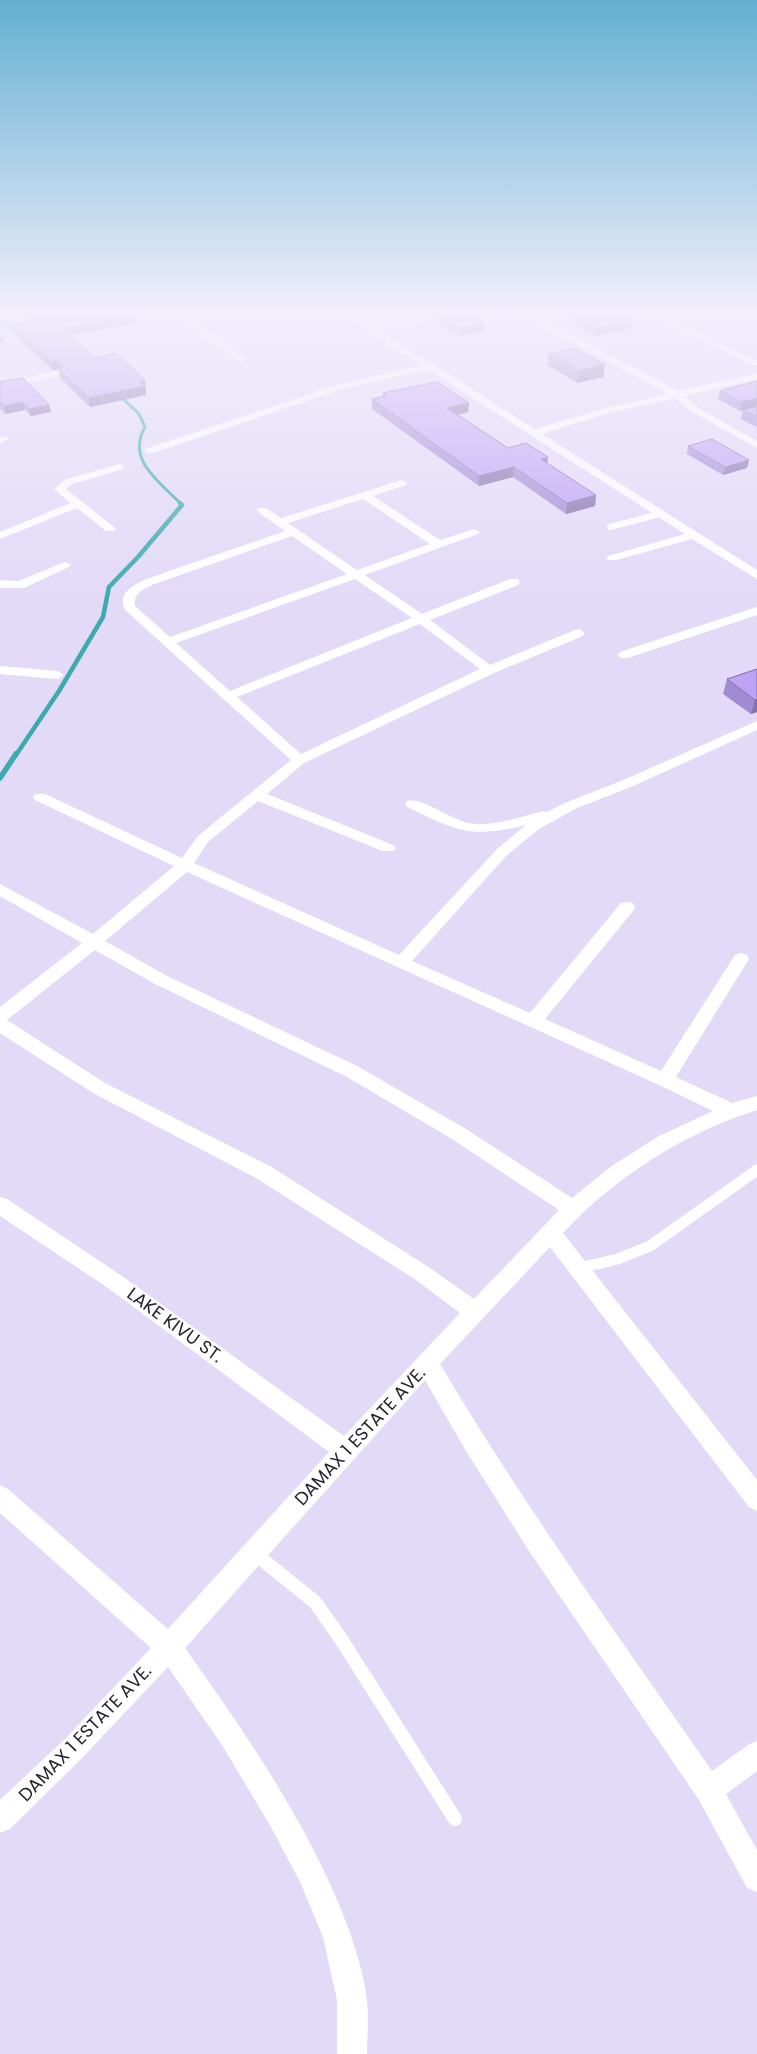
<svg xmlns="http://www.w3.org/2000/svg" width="757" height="2054" viewBox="0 0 757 2054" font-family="Poppins,sans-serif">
<rect width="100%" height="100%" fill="#e3daf8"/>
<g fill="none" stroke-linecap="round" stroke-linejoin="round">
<g stroke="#3daab0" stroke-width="3">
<path d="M0 322 19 333"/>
<path d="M118 394 139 414 145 427C126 460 159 481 181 504"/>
</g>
<path stroke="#3daab0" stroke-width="4.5" d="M16 755 59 691 103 617 109 587 138 557 182 505 180 503"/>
<path stroke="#3daab0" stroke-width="5.5" d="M0 778 16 754"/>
<path stroke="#fff" stroke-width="6" d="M610 527 660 514"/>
<path stroke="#fff" stroke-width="11" d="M579 1268 618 1259 650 1246 757 1170"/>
<path stroke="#fff" stroke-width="14" d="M254 1553 315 1602 341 1639 455 1819"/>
<g fill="#fff" fill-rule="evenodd">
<path d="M170 310H180L246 359 245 361H239Z"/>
<path d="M337 310H347L373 327 462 310H480L380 331 535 429 602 409 668 394 512 310H523L678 391 757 373V379L684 396 697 407 757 441V448L691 411 675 398 608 413 542 434 757 570V579L692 539 616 560H608L606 558 608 556 685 534 427 369 342 389 153 453H145V449L336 385 421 365Z"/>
<path d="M638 310H649L757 361V367Z"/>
<path d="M58 371 63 374 61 376 0 389V383Z"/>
<path d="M4 436 9 439 0 443V437Z"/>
<path d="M119 464 123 465 124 467 123 469 72 484 66 489 114 527 116 529 114 531H106L77 508 0 539V532L70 503 54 489 64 480Z"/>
<path d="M402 480 407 483 406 485 373 496 440 540 474 529 480 532 478 534 365 575 422 614 510 579H518L520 582 518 585 430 620 490 665 575 630 579 629 585 633 583 636 494 673 304 763 267 794 393 845 396 848 393 851H383L258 801 208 842 194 863 399 955 497 849 526 825C469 839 458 831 407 807L405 804 407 801C423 797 451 820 469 823 494 827 519 817 543 811L547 812 567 802 621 781 757 721V730L631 787 577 808 539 829 507 855 412 961 530 1013 621 903 627 902 633 903 635 907 633 911 545 1019 661 1071 735 955 741 953 747 955 749 959 676 1077 732 1103 757 1096V1110C684 1133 615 1177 563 1233L757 1480V1511L749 1507 550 1247 440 1364C523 1504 619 1637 712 1771L748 1745 757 1741V1771L726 1794 757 1850V1892L747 1888 699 1800 529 1551 466 1451 425 1380 185 1648C241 1727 296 1806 335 1895 349 1928 363 1965 367 2001 369 2018 367 2036 367 2054H337V2000L323 1937 301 1884 271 1827 222 1745 168 1667 83 1757 10 1829 0 1833V1800L65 1739 151 1648 0 1513V1485L8 1489 168 1629 329 1452 108 1288 0 1216V1197L7 1199 122 1276 344 1436 460 1313 416 1280 256 1178 93 1093 0 1033V1007L82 943 0 896V884L93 934 174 866 35 800 33 797 35 794H45L182 858 198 836 291 760 125 610C115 592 139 582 152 577L285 531 258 512 257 510 258 508H266L281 518ZM363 499 430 544 357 570 288 523ZM292 536 347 574 170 637 135 606C133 594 142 590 152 585ZM355 579 412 618 230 691 176 643ZM420 624 480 669 301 754 237 697ZM187 872 659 1085 713 1111 659 1136 613 1165 572 1198 466 1129 359 1067 167 976 105 941ZM95 950 155 984 347 1077 452 1139 559 1210 474 1299 430 1268 270 1166 105 1083 7 1020Z"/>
<path d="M65 562 71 565 69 567 24 588H0V580L18 581Z"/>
<path d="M757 607V615L628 658H620L618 655 620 652Z"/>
<path d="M0 666 58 671 64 675 58 679 0 674Z"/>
</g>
</g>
<g fill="#a38bd4">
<path d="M26 310H129L135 315 136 323 70 335 95 358 146 389V395L90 407 60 378 59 369 52 370 13 332 11 324 35 319Z"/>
<path d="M437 315 485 331 459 336 436 323Z"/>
<path d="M572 315 632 320 631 328 596 336 571 323Z"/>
<path d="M549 354 603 377 577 383 547 365Z"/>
<path d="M757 381V427L741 419 743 410 740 411 718 399 720 391Z"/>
<path d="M0 382 51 412 31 416 25 410 5 414 1 409 0 410Z"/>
<path d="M383 393 469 403 468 412 458 415 508 448 547 463 596 495 595 506 566 514 513 477 479 486 372 409V399L383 396Z"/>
<path d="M688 446 747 468 723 475 687 454Z"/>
<path d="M757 669V712L751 714 723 694 727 679Z"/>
</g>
<g fill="#8571ac">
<path d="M135 315 136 323 64 336 63 328Z"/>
<path d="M632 320 631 328 596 336 597 328Z"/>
<path d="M485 323V331L459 336V328Z"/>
<path d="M0 335H2L4 342H0Z"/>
<path d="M57 361 59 369 52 370 51 362Z"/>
<path d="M605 364 603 377 577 383 579 371Z"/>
<path d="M145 380 146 395 90 407 89 398Z"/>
<path d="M757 398V406L740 411 742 402Z"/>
<path d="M23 402 25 410 5 414 4 406Z"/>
<path d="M469 403 468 412 447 417V408Z"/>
<path d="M49 405 51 412 31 416 29 409Z"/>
<path d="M548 457 547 467 541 459Z"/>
<path d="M749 460 747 468 723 475 725 467Z"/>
<path d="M514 467 513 477 479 486V476Z"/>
<path d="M596 495 595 506 566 514 567 503Z"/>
<path d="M757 699V712L751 714 755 700Z"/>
</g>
<g fill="#bea2f6" stroke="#8571ac">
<path d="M32 310H129L135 315 63 328 95 358 115 353 145 380 139 381 145 386 89 398 59 370 63 367 62 364 57 361 51 362 11 324 41 318Z"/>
<path d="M460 310H463L485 323 459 328 437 315Z"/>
<path d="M593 310H613L632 320 597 328 572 315Z"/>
<path d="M574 348 605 364 579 371 549 354Z"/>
<path d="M23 378 49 405 29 409 23 402 4 406 0 402V382Z"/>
<path d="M757 381V398L742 402 720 391Z"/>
<path d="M437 382 469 403 447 408 508 448 526 443 548 457 541 459 596 495 567 503 514 467 479 476 372 399 386 396 383 393Z"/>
<path d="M757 406V417L743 410Z"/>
<path d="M712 439 749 460 725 467 688 446Z"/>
<path d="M757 669V699L755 700 727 679Z"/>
</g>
<linearGradient id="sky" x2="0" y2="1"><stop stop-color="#63b0d2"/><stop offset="0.52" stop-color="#f2eefc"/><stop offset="1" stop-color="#f2eefc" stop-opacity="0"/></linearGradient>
<rect width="757" height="598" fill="url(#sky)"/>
<g text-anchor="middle" stroke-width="4.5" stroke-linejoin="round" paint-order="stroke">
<g font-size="18" fill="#27232e" stroke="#fff">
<text transform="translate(175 1325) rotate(36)" y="6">LAKE KIVU ST.</text>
<text transform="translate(360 1436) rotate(-47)" y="6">DAMAX 1 ESTATE AVE.</text>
<text transform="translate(85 1733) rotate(-46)" y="6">DAMAX 1 ESTATE AVE.</text>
</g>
</g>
</svg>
